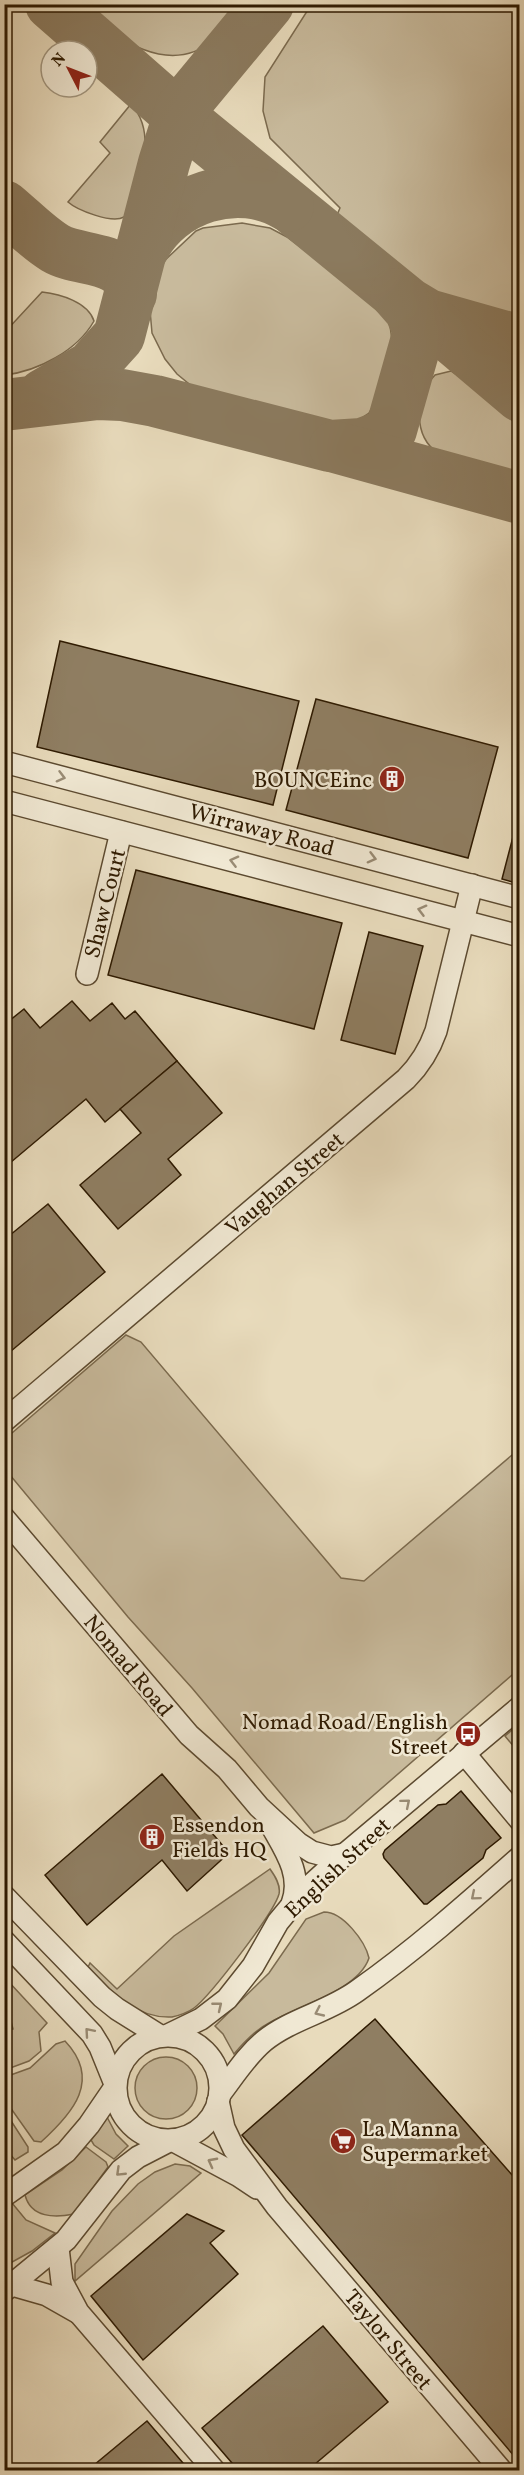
<svg xmlns="http://www.w3.org/2000/svg" width="524" height="2475" viewBox="0 0 524 2475" font-family="Vollkorn,serif">
<rect width="100%" height="100%" fill="#e8dbbc"/>
<filter id="stains"><feTurbulence type="fractalNoise" baseFrequency=".00333" numOctaves="4"/><feColorMatrix values="0 0 0 0 .2 0 0 0 0 .09 0 0 0 0 .02 0 0 0 .5 -.17"/></filter>
<radialGradient id="worn" r=".72"><stop offset=".6" stop-color="#630" stop-opacity="0"/><stop offset="1" stop-color="#630" stop-opacity=".3"/></radialGradient>
<g fill="#c8ba9c" stroke="#7b6a4e" stroke-width="1.5">
<path d="M82 5H244C235 16 226 31 214 40 169 77 115 40 82 5Z"/>
<path d="M311 5H519V321L432 296 337 215 340 208 270 138 263 111 265 77Z"/>
<path d="M131 104C154 129 144 164 135 192 133 200 131 212 124 217 112 224 77 210 68 202L110 153 100 142Z"/>
<path d="M242 223 270 228 287 237 376 304 389 319 392 340 374 405 369 413 354 423 335 427 199 392 177 374 165 359 152 333 150 310 155 284 163 262 196 231 203 228Z"/>
<path d="M42 292C60 294 88 302 94 321 77 351 38 371 5 375V332Z"/>
<path d="M451 371 469 383 519 426V468C504 476 491 469 475 465 464 461 448 460 439 454 412 436 415 396 435 375Z"/>
<path d="M126 1335 141 1342 341 1578 364 1581 519 1449V1669L345 1820 314 1833 192 1688 128 1617 5 1469V1439Z"/>
<path d="M519 1724V1753L505 1736Z"/>
<path d="M270 1869C275 1876 281 1885 279 1894 274 1913 210 1996 194 2008 189 2012 178 2016 172 2017 136 2019 110 1991 88 1967L90 1963 117 1989 174 1936Z"/>
<path d="M324 1912C343 1912 365 1941 369 1958 358 1991 297 2006 269 2023 255 2030 244 2042 234 2054L223 2034 215 2026 269 1973 306 1919Z"/>
<path d="M8 1981 47 2023 39 2032 41 2051 29 2061 5 2070V2031L13 2029 5 1998V1982Z"/>
<path d="M65 2041C102 2080 73 2113 41 2142L34 2141 5 2100V2077L30 2068 56 2044Z"/>
<circle cx="166" cy="2088" r="31"/>
<path d="M4 2110 28 2147V2152L15 2160 5 2148Z"/>
<path d="M107 2117 116 2134 128 2146 114 2159 94 2145 91 2140Z"/>
<path d="M86 2147 106 2162 108 2167 74 2214C55 2218 31 2218 25 2195L62 2170Z"/>
<path d="M175 2164 190 2166 201 2173 75 2281V2264L112 2211 138 2184 155 2172Z"/>
<path d="M12 2203 26 2220 55 2233 32 2251 5 2266V2210Z"/>
</g>
<g fill="none" stroke-linecap="round" stroke-linejoin="round">
<g stroke="#8b7a5e" stroke-width="52">
<path d="M51 4 179 116 408 303 428 315 520 341"/>
<path d="M4 206C21 220 37 237 55 248 80 263 129 254 131 294"/>
<path d="M143 249C169 198 238 175 288 206"/>
<path d="M436 325 520 396"/>
<path d="M43 395 91 367 119 336 164 163 181 109 268 4"/>
<path d="M4 405 98 394 122 395 155 401 330 446 362 444 386 435 391 430 419 331 410 310 396 294"/>
<path d="M335 447 520 498"/>
</g>
</g>
<g fill="#8f7e62" stroke="#2e1a01" stroke-width="1.5">
<path d="M60 641 299 701 273 805 37 747Z"/>
<path d="M316 699 498 747 468 858 286 810Z"/>
<path d="M520 810V884L502 879Z"/>
<path d="M136 870 342 923 314 1029 108 975Z"/>
<path d="M369 932 423 946 395 1054 341 1040Z"/>
<path d="M72 1001 90 1021 112 1003 125 1019 135 1011 177 1061 105 1122 86 1099 4 1168V1025L24 1009 40 1028Z"/>
<path d="M177 1061 222 1113 168 1159 181 1175 118 1229 80 1185 141 1133 120 1109Z"/>
<path d="M48 1204 105 1272 4 1357V1240Z"/>
<path d="M162 1774 229 1853 187 1891 162 1860 87 1925 45 1875Z"/>
<path d="M461 1791 501 1838 486 1850 483 1858 427 1904H424L384 1858 383 1854 385 1850 438 1805 446 1804Z"/>
<path d="M375 2019 520 2184V2463L242 2135Z"/>
<path d="M187 2214 224 2231 210 2243 238 2274 143 2360 91 2296Z"/>
<path d="M323 2326 388 2402 308 2470H238L202 2428Z"/>
<path d="M147 2421 189 2470H88Z"/>
</g>
<g fill="none" stroke-linecap="round" stroke-linejoin="round">
<g stroke="#5c4a30" stroke-width="24">
<g id="minor">
<path d="M4 762 520 898"/>
<path d="M4 801 520 936"/>
<path d="M87 974 121 832"/>
<path d="M4 1421 406 1079C420 1065 429 1051 436 1031L472 885"/>
<path d="M4 1518 189 1735 227 1769 259 1807 298 1843 312 1852 331 1857 345 1854"/>
<path d="M464 1753 520 1820"/>
<path d="M271 1825C285 1850 303 1875 292 1904"/>
<path d="M4 1896 102 1997 117 2009 160 2036"/>
<path d="M4 1941 92 2034 100 2047 115 2084"/>
<path d="M168 2035 201 2019 227 1999 253 1966 278 1922 302 1893 345 1854 520 1707"/>
<circle cx="168" cy="2088" r="52"/>
<path d="M220 2094C234 2076 246 2056 264 2041 291 2019 328 2012 357 1991 414 1951 467 1904 520 1857"/>
<path d="M218 2101 224 2128 234 2149 277 2207 501 2470"/>
<path d="M172 2140 239 2176 257 2188"/>
<path d="M4 2196 66 2152 89 2125 115 2087"/>
<path d="M58 2248 62 2282 78 2312 214 2470"/>
<path d="M12 2285 47 2295 77 2312"/>
<path d="M4 2291 66 2240 121 2170 138 2157 169 2141"/>
</g>
</g>
<use href="#minor" stroke="#f0e8d3" stroke-width="21"/>
</g>
<defs><path id="oneway-chevron" d="M-2-3.5L2.5 0L-2 3.5" fill="none" stroke-width="1.6" stroke-linecap="round" stroke-linejoin="round" transform="scale(1.5)"/></defs>
<g stroke="#998b74">
<use href="#oneway-chevron" transform="translate(61 777) rotate(15)"/>
<use href="#oneway-chevron" transform="translate(372 858) rotate(15)"/>
<use href="#oneway-chevron" transform="translate(234 861) rotate(-166)"/>
<use href="#oneway-chevron" transform="translate(422 910) rotate(-165)"/>
<use href="#oneway-chevron" transform="translate(406 1803) rotate(-40)"/>
<use href="#oneway-chevron" transform="translate(475 1896) rotate(140)"/>
<use href="#oneway-chevron" transform="translate(218 2006) rotate(-39)"/>
<use href="#oneway-chevron" transform="translate(319 2012) rotate(155)"/>
<use href="#oneway-chevron" transform="translate(89 2032) rotate(-131)"/>
<use href="#oneway-chevron" transform="translate(212 2162) rotate(-152)"/>
<use href="#oneway-chevron" transform="translate(120 2172) rotate(136)"/>
</g>
<defs>
<g id="building-disc" transform="scale(1.35)"><circle r="9.5" fill="#8f2418" stroke="#f0e8d3"/><path d="M-4-6H4V6H1V3H-1V6H-4ZM-2.5-4.3h1.7v1.8h-1.7ZM.8-4.3h1.7v1.8H.8ZM-2.5-1h1.7V.8h-1.7ZM.8-1h1.7V.8H.8Z" fill="#fff"/></g>
<g id="bus-disc" transform="scale(1.35)"><circle r="9.5" fill="#8f2418" stroke="#f0e8d3"/><path d="M-5-6H5V4H4V6H2V4H-2V6H-4V4H-5ZM-3.5-4V0h7V-4ZM-3.5 1.2v1.5H-2V1.2ZM2 1.2v1.5H3.5V1.2Z" fill="#fff"/></g>
<g id="supermarket-disc" transform="scale(1.35)"><circle r="9.5" fill="#8f2418" stroke="#f0e8d3"/><path d="M-6-5.5h2.5l.6 2H6L4.5 2H-2.5L-4.4-4H-6ZM-1.5 3.2a1.3 1.3 0 1 0 .1 0ZM3 3.2a1.3 1.3 0 1 0 .1 0Z" fill="#fff"/></g>
</defs>
<g fill-rule="evenodd">
<use href="#building-disc" x="392" y="779"/>
<use href="#bus-disc" x="468" y="1734"/>
<use href="#building-disc" x="152" y="1837"/>
<use href="#supermarket-disc" x="343" y="2141"/>
</g>
<g text-anchor="middle" stroke-width="5" stroke-linejoin="round" paint-order="stroke">
<g font-size="22" fill="#2e1a01" stroke="#f0e8d3" text-anchor="end">
<text x="372" y="787">BOUNCEinc</text>
<text x="448" y="1729">Nomad Road/English<tspan x="448" dy="25">Street</tspan></text>
<text x="172" y="1832" text-anchor="start">Essendon<tspan x="172" dy="25">Fields HQ</tspan></text>
<text x="362" y="2136" text-anchor="start">La Manna<tspan x="362" dy="25">Supermarket</tspan></text>
</g>
<g font-size="22" fill="#2e1a01" stroke="#f0e8d3">
<text transform="translate(262 829) rotate(15)" y="8">Wirraway Road</text>
<text transform="translate(104 903) rotate(-76)" y="8">Shaw Court</text>
<text transform="translate(284 1183) rotate(-40)" y="8">Vaughan Street</text>
<text transform="translate(129 1665) rotate(50)" y="8">Nomad Road</text>
<text transform="translate(337 1867) rotate(-43)" y="8">English Street</text>
<text transform="translate(389 2339) rotate(50)" y="8">Taylor Street</text>
</g>
</g>
<rect width="524" height="2475" fill="none" stroke="#e8dbbc" stroke-width="24"/>
<rect x="6" y="6" width="512" height="2463" fill="none" stroke="#2e1a01" stroke-width="3"/>
<rect x="12" y="12" width="500" height="2451" fill="none" stroke="#2e1a01" stroke-width="1.5"/>
<g transform="translate(69 69) rotate(312)"><circle r="28" fill="#f0e8d3" stroke="#a2967f" stroke-width="1.5"/>
<path d="M0-4.5L10 22L0 15L-10 22Z" fill="#8f2418"/>
<text y="-9" font-size="16" font-weight="bold" text-anchor="middle" fill="#2e1a01">N</text>
</g>
<rect width="100%" height="100%" filter="url(#stains)"/>
<rect width="100%" height="100%" fill="url(#worn)"/>
</svg>
